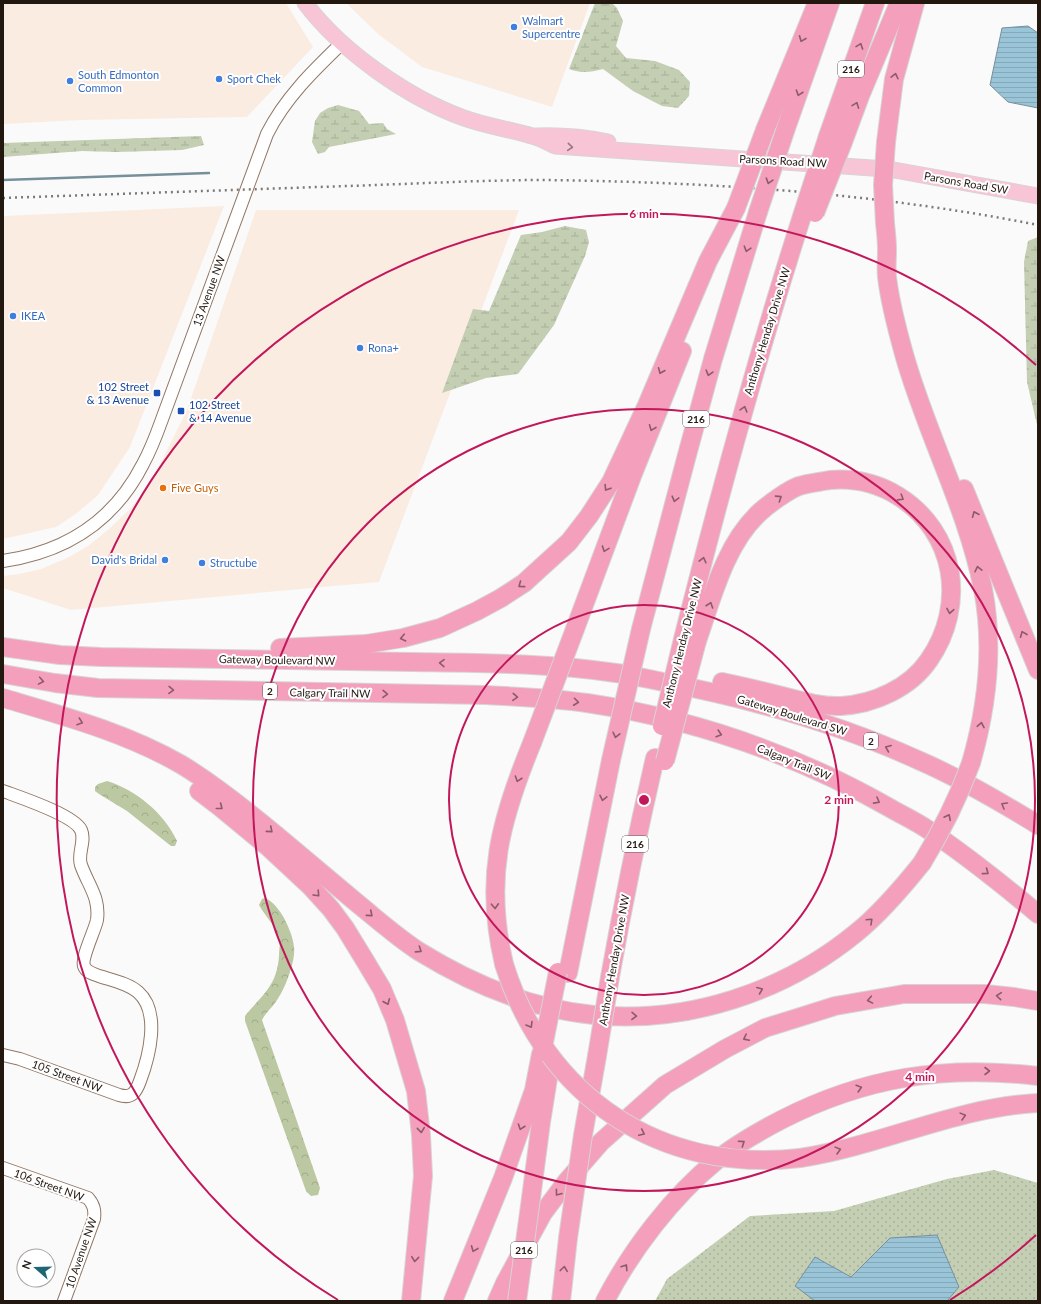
<svg xmlns="http://www.w3.org/2000/svg" width="1041" height="1304" viewBox="0 0 1041 1304" font-family="Lato,sans-serif">
<defs>
<pattern id="grass-dots" width="8" height="8" patternUnits="userSpaceOnUse"><rect width="8" height="8" fill="#c4ceb3"/><path d="M2 2h.1M6 6h.1" fill="none" stroke="#a8b099" stroke-width="1.8" stroke-linecap="round"/></pattern>
<pattern id="forest-crowns" width="20" height="18" patternUnits="userSpaceOnUse"><rect width="20" height="18" fill="#bbc8a2"/><path d="M2 6a3 3 0 1 1 6 0M12 15a3 3 0 1 1 6 0" fill="none" stroke="#a0ab8a"/></pattern>
<pattern id="wetland-marsh" width="20" height="14" patternUnits="userSpaceOnUse"><rect width="20" height="14" fill="#c4ceb3"/><path d="M1 5h8M5 5V1M11 12h8M15 12V8" fill="none" stroke="#a8b099"/></pattern>
<pattern id="water-rules" width="6" height="5" patternUnits="userSpaceOnUse"><rect width="6" height="5" fill="#9ac4d7"/><path d="M0 2.5h6" fill="none" stroke="#84a8b8"/></pattern>
</defs>
<rect width="100%" height="100%" fill="#fafafa"/>
<g fill="#fbece2">
<path d="M3 3H286L313 47 247 117 82 120 3 124Z"/>
<path d="M346 3H590L552 107 422 67 378 34Z"/>
<path d="M224 206 130 447 98 495 77 513 56 527 3 539V216Z"/>
<path d="M256 210H519L379 582 71 610 3 588V576L19 574 41 569 67 558 88 546 109 529 131 508 144 491 154 476 187 410Z"/>
</g>
<path fill="url(#grass-dots)" d="M994 1170 1038 1183V1301H655L667 1279 750 1216 834 1211 947 1179Z"/>
<g fill="url(#forest-crowns)">
<path d="M107 781C136 790 164 813 177 841L175 846H171L127 811 99 794 95 791V787L98 784Z"/>
<path d="M265 898C273 901 280 911 284 918 289 928 293 937 294 947 296 960 285 989 277 1000 273 1007 266 1012 262 1020L320 1188 318 1195 311 1196 306 1191 245 1021V1016C262 995 277 986 279 956 279 951 280 945 280 940 278 929 265 916 259 905L262 899Z"/>
</g>
<g fill="url(#wetland-marsh)">
<path d="M595 3H612L617 8 623 21 616 46 626 58 655 61 679 70 690 82 689 96 678 108 662 106 633 91 603 69C590 72 583 74 569 69Z"/>
<path d="M338 105 359 111 369 124 383 123 387 129 396 134 329 147 325 152 318 154 312 142 315 121 320 113 328 108Z"/>
<path d="M201 136 204 145 182 150 117 152 82 151 3 157V143Z"/>
<path d="M565 226 586 230 589 242 585 256 554 325 518 374 486 378 442 393 473 309 489 311 521 235 542 232Z"/>
<path d="M1038 237V429L1027 382 1024 262 1028 241Z"/>
</g>
<g fill="url(#water-rules)" stroke="#76909b">
<path d="M1028 26 1038 33V108L1008 102 990 85 1002 28Z"/>
<path d="M937 1235 959 1287 947 1301H815L795 1286 815 1257 851 1277 890 1238Z"/>
</g>
<g fill="none" stroke-linecap="round" stroke-linejoin="round">
<path stroke="#76909b" stroke-width="2.5" d="M3 180 209 173"/>
<g stroke="#917765" stroke-width="14">
<g id="minor">
<path d="M3 561C65 552 114 521 143 464 150 451 156 436 161 422L267 134C285 98 313 71 342 43"/>
<path d="M3 791C19 797 74 815 81 830 86 841 77 854 81 865 88 885 100 897 97 920 95 930 81 958 84 966 86 972 93 974 99 976 111 980 128 983 138 992 161 1012 149 1057 140 1081 136 1092 132 1099 119 1095L20 1059 3 1055"/>
<path d="M3 1168 88 1198C94 1205 95 1210 94 1219L64 1301"/>
</g>
</g>
<g stroke="#d7d5d4" stroke-width="17">
<g id="major">
<path d="M305 3C341 51 408 98 464 118 486 126 509 129 532 136 540 138 547 142 555 146L872 168 894 170 1038 196"/>
<path d="M536 136C561 135 584 137 608 142"/>
</g>
</g>
<g stroke="#d7d5d4" stroke-width="20">
<g id="highway">
<path d="M765 130 817 3"/>
<path d="M785 131 830 3"/>
<path d="M828 136 875 3"/>
<path d="M843 142 860 96 899 3"/>
<path d="M886 142 894 79 915 3"/>
<path d="M885 223C886 232 887 241 887 250 887 259 886 268 887 277 890 303 897 329 904 354 926 433 967 508 983 589 994 647 987 707 971 763"/>
<path d="M964 489 1038 670"/>
<path d="M575 629 632 476 682 351"/>
<path d="M641 629 687 455 713 359 758 212"/>
<path d="M683 639C719 496 758 353 803 213"/>
<path d="M697 641C712 598 725 544 760 512 769 504 788 490 799 486 808 483 820 482 830 480 854 478 877 483 898 496 956 532 967 605 929 660 910 688 874 704 841 706 820 707 798 700 778 695 759 690 741 686 722 682"/>
<path d="M3 647 60 655 101 657C205 659 308 660 412 662 480 663 548 663 616 673 632 675 647 679 663 682 751 699 837 723 918 760 960 778 999 801 1038 825"/>
<path d="M280 648 366 644 403 638 440 628 477 611 501 598 524 583 569 542 589 516 611 482 647 405 708 261 736 208"/>
<path d="M3 674 55 683 98 688 486 695C520 697 553 698 587 703 693 719 797 755 890 808 902 815 915 821 927 829 966 855 1002 884 1038 914"/>
<path d="M3 698C64 716 127 733 182 765 215 785 246 810 276 835 303 858 330 880 357 903 378 920 398 938 420 952 472 984 533 1009 594 1015 688 1024 784 992 856 933 881 913 902 888 922 863"/>
<path d="M199 791 220 807 267 846 311 887 331 909 345 928 364 959 382 989 395 1020 416 1091 421 1135 423 1176 411 1301"/>
<path d="M504 964C484 879 500 821 532 743"/>
<path d="M568 973 611 760"/>
<path d="M610 977C623 904 638 831 655 758"/>
<path d="M583 1135 597 1056"/>
<path d="M800 1158C880 1146 956 1107 1038 1103"/>
<path d="M531 1198 541 1122 549 1072"/>
<path d="M453 1301 503 1178 534 1090 541 1054"/>
<path d="M497 1301 505 1283 543 1213 567 1181 601 1142 665 1085 725 1049 765 1028 797 1018 835 1006 904 994H985L1014 997 1038 1001"/>
<path d="M561 1301 568 1238"/>
<path d="M605 1301C632 1249 672 1197 717 1160 735 1145 760 1131 781 1120 865 1077 944 1065 1038 1076"/>
</g>
</g>
<use href="#minor" stroke="#fff" stroke-width="12"/>
<use href="#major" stroke="#f8c5d6" stroke-width="15"/>
<use href="#highway" stroke="#f49fbb" stroke-width="18"/>
<path stroke="#7f7975" stroke-width="2.5" stroke-dasharray="2 4" stroke-linecap="butt" d="M3 198C118 194 232 190 347 186 413 184 479 180 545 180 711 182 876 193 1038 225"/>
<g stroke="#d7d5d4" stroke-width="20" stroke-linecap="butt">
<g id="highway-bridge">
<path d="M736 208 765 130"/>
<path d="M758 212 785 131"/>
<path d="M803 213 828 136"/>
<path d="M815 213 843 142"/>
<path d="M885 223 883 185 886 142"/>
<path d="M662 726 683 639"/>
<path d="M532 743 575 629"/>
<path d="M611 760 641 629"/>
<path d="M665 761 697 641"/>
<path d="M922 863C943 829 957 801 971 763"/>
<path d="M504 964C545 1097 661 1174 800 1158"/>
<path d="M542 1052 558 972"/>
<path d="M597 1056 610 977"/>
<path d="M568 1238 583 1135"/>
<path d="M517 1301 531 1198"/>
</g>
</g>
<use href="#highway-bridge" stroke="#f49fbb" stroke-width="18"/>
</g>
<defs><path id="oneway-chevron" d="M-2-3.5L2.5 0L-2 3.5" fill="none" stroke-width="1.6" stroke-linecap="round" stroke-linejoin="round"/></defs>
<g stroke="#8b5c66">
<use href="#oneway-chevron" transform="translate(802 39) rotate(112)"/>
<use href="#oneway-chevron" transform="translate(860 46) rotate(-70)"/>
<use href="#oneway-chevron" transform="translate(895 76) rotate(-77)"/>
<use href="#oneway-chevron" transform="translate(799 93) rotate(109)"/>
<use href="#oneway-chevron" transform="translate(856 105) rotate(-69)"/>
<use href="#oneway-chevron" transform="translate(769 181) rotate(108)"/>
<use href="#oneway-chevron" transform="translate(747 249) rotate(107)"/>
<use href="#oneway-chevron" transform="translate(661 371) rotate(113)"/>
<use href="#oneway-chevron" transform="translate(709 373) rotate(106)"/>
<use href="#oneway-chevron" transform="translate(744 409) rotate(-74)"/>
<use href="#oneway-chevron" transform="translate(652 428) rotate(112)"/>
<use href="#oneway-chevron" transform="translate(607 488) rotate(122)"/>
<use href="#oneway-chevron" transform="translate(779 498) rotate(-33)"/>
<use href="#oneway-chevron" transform="translate(901 498) rotate(32)"/>
<use href="#oneway-chevron" transform="translate(675 499) rotate(105)"/>
<use href="#oneway-chevron" transform="translate(975 514) rotate(-113)"/>
<use href="#oneway-chevron" transform="translate(605 549) rotate(110)"/>
<use href="#oneway-chevron" transform="translate(703 560) rotate(-76)"/>
<use href="#oneway-chevron" transform="translate(978 569) rotate(-103)"/>
<use href="#oneway-chevron" transform="translate(521 585) rotate(144)"/>
<use href="#oneway-chevron" transform="translate(710 605) rotate(-71)"/>
<use href="#oneway-chevron" transform="translate(950 611) rotate(100)"/>
<use href="#oneway-chevron" transform="translate(1023 634) rotate(-112)"/>
<use href="#oneway-chevron" transform="translate(403 638) rotate(168)"/>
<use href="#oneway-chevron" transform="translate(442 663) rotate(-179)"/>
<use href="#oneway-chevron" transform="translate(41 681) rotate(10)"/>
<use href="#oneway-chevron" transform="translate(171 690) rotate(1)"/>
<use href="#oneway-chevron" transform="translate(385 694) rotate(1)"/>
<use href="#oneway-chevron" transform="translate(515 697) rotate(3)"/>
<use href="#oneway-chevron" transform="translate(576 702) rotate(7)"/>
<use href="#oneway-chevron" transform="translate(80 722) rotate(19)"/>
<use href="#oneway-chevron" transform="translate(981 725) rotate(-79)"/>
<use href="#oneway-chevron" transform="translate(719 734) rotate(17)"/>
<use href="#oneway-chevron" transform="translate(616 735) rotate(103)"/>
<use href="#oneway-chevron" transform="translate(888 748) rotate(-158)"/>
<use href="#oneway-chevron" transform="translate(518 779) rotate(109)"/>
<use href="#oneway-chevron" transform="translate(603 798) rotate(102)"/>
<use href="#oneway-chevron" transform="translate(877 801) rotate(29)"/>
<use href="#oneway-chevron" transform="translate(1004 805) rotate(-150)"/>
<use href="#oneway-chevron" transform="translate(220 807) rotate(38)"/>
<use href="#oneway-chevron" transform="translate(948 817) rotate(-63)"/>
<use href="#oneway-chevron" transform="translate(270 830) rotate(40)"/>
<use href="#oneway-chevron" transform="translate(986 872) rotate(37)"/>
<use href="#oneway-chevron" transform="translate(317 894) rotate(47)"/>
<use href="#oneway-chevron" transform="translate(495 906) rotate(87)"/>
<use href="#oneway-chevron" transform="translate(370 914) rotate(40)"/>
<use href="#oneway-chevron" transform="translate(870 921) rotate(-43)"/>
<use href="#oneway-chevron" transform="translate(419 950) rotate(33)"/>
<use href="#oneway-chevron" transform="translate(760 990) rotate(-22)"/>
<use href="#oneway-chevron" transform="translate(999 996) rotate(-175)"/>
<use href="#oneway-chevron" transform="translate(870 1000) rotate(170)"/>
<use href="#oneway-chevron" transform="translate(387 1002) rotate(67)"/>
<use href="#oneway-chevron" transform="translate(634 1016) rotate(1)"/>
<use href="#oneway-chevron" transform="translate(530 1025) rotate(59)"/>
<use href="#oneway-chevron" transform="translate(746 1038) rotate(153)"/>
<use href="#oneway-chevron" transform="translate(987 1071)"/>
<use href="#oneway-chevron" transform="translate(859 1088) rotate(-17)"/>
<use href="#oneway-chevron" transform="translate(963 1116) rotate(-15)"/>
<use href="#oneway-chevron" transform="translate(521 1127) rotate(109)"/>
<use href="#oneway-chevron" transform="translate(421 1130) rotate(84)"/>
<use href="#oneway-chevron" transform="translate(642 1133) rotate(25)"/>
<use href="#oneway-chevron" transform="translate(742 1143) rotate(-34)"/>
<use href="#oneway-chevron" transform="translate(838 1150) rotate(-15)"/>
<use href="#oneway-chevron" transform="translate(558 1193) rotate(127)"/>
<use href="#oneway-chevron" transform="translate(474 1249) rotate(112)"/>
<use href="#oneway-chevron" transform="translate(415 1259) rotate(96)"/>
<use href="#oneway-chevron" transform="translate(625 1267) rotate(-57)"/>
<use href="#oneway-chevron" transform="translate(564 1269) rotate(-83)"/>
</g>
<use stroke="#98777d" href="#oneway-chevron" transform="translate(570 147) rotate(5)"/>
<g fill="none" stroke="#c2185b" stroke-width="2">
<circle cx="644" cy="800" r="195"/>
<circle cx="644" cy="800" r="391"/>
<path d="M1036 1235A586 586 0 0 1 950 1300M338 1300A586 586 0 1 1 1036 365"/>
</g>
<g fill="#3f7fe0" stroke="#fff" stroke-width="1.5">
<circle cx="514" cy="27" r="4"/>
<circle cx="219" cy="79" r="4"/>
<circle cx="70" cy="81" r="4"/>
<circle cx="13" cy="316" r="4"/>
<circle cx="360" cy="348" r="4"/>
<circle cx="165" cy="560" r="4"/>
<circle cx="202" cy="563" r="4"/>
</g>
<g fill="#1a4fb4" stroke="#fff" stroke-width="1.5">
<rect x="153" y="389" width="8" height="8" rx="2"/>
<rect x="177" y="407" width="8" height="8" rx="2"/>
</g>
<circle fill="#e8710a" stroke="#fff" stroke-width="1.5" cx="163" cy="488" r="4"/>
<g text-anchor="middle" stroke-width="4" stroke-linejoin="round" paint-order="stroke">
<g fill="#fff" stroke="#645d58" stroke-width="1">
<rect x="838" y="61" width="26" height="16" rx="3"/>
<rect x="683" y="411" width="26" height="16" rx="3"/>
<rect x="263" y="683" width="14" height="16" rx="3"/>
<rect x="864" y="733" width="14" height="16" rx="3"/>
<rect x="622" y="836" width="26" height="16" rx="3"/>
<rect x="511" y="1242" width="26" height="16" rx="3"/>
</g>
<g font-size="10" font-weight="bold" fill="#221810">
<text x="851" y="73">216</text>
<text x="696" y="423">216</text>
<text x="270" y="695">2</text>
<text x="871" y="745">2</text>
<text x="635" y="848">216</text>
<text x="524" y="1254">216</text>
</g>
<g font-size="11" fill="#366cbe" stroke="#fff" text-anchor="start">
<text x="522" y="25">Walmart<tspan x="522" dy="13">Supercentre</tspan></text>
<text x="78" y="79">South Edmonton<tspan x="78" dy="13">Common</tspan></text>
<text x="227" y="83">Sport Chek</text>
<text x="21" y="320">IKEA</text>
<text x="368" y="352">Rona+</text>
<text x="157" y="564" text-anchor="end">David's Bridal</text>
<text x="210" y="567">Structube</text>
</g>
<g font-size="11" fill="#221810" stroke="#fff">
<text transform="translate(783 161) rotate(3)" y="4">Parsons Road NW</text>
<text transform="translate(966 183) rotate(10)" y="4">Parsons Road SW</text>
<text transform="translate(209 291) rotate(-70)" y="4">13 Avenue NW</text>
<text transform="translate(767 331) rotate(-73)" y="4">Anthony Henday Drive NW</text>
<text transform="translate(682 643) rotate(-76)" y="4">Anthony Henday Drive NW</text>
<text transform="translate(277 660) rotate(1)" y="4">Gateway Boulevard NW</text>
<text transform="translate(330 693) rotate(1)" y="4">Calgary Trail NW</text>
<text transform="translate(792 715) rotate(17)" y="4">Gateway Boulevard SW</text>
<text transform="translate(794 762) rotate(22)" y="4">Calgary Trail SW</text>
<text transform="translate(614 960) rotate(-80)" y="4">Anthony Henday Drive NW</text>
<text transform="translate(67 1076) rotate(20)" y="4">105 Street NW</text>
<text transform="translate(49 1185) rotate(20)" y="4">106 Street NW</text>
<text transform="translate(81 1253) rotate(-71)" y="4">10 Avenue NW</text>
</g>
<g font-size="11" fill="#164399" stroke="#fff" text-anchor="end">
<text x="149" y="391">102 Street<tspan x="149" dy="13">&amp; 13 Avenue</tspan></text>
<text x="189" y="409" text-anchor="start">102 Street<tspan x="189" dy="13">&amp; 14 Avenue</tspan></text>
</g>
<g font-size="11" fill="#c56008" stroke="#fff" text-anchor="start">
<text x="171" y="492">Five Guys</text>
</g>
</g>
<circle cx="644" cy="800" r="6" fill="#c2185b" stroke="#fff" stroke-width="2"/>
<g font-size="12" text-anchor="middle" font-weight="bold" fill="#c2185b" stroke="#fff" stroke-width="4" stroke-linejoin="round" paint-order="stroke">
<text x="644" y="218">6 min</text>
<text x="839" y="804">2 min</text>
<text x="920" y="1081">4 min</text>
</g>
<rect width="1041" height="1304" fill="none" stroke="#221810" stroke-width="8"/>
<g transform="translate(36 1268) rotate(290)"><circle r="19" fill="#ffffff" stroke="#a7a39f"/>
<path d="M0-3L7 15L0 10L-7 15Z" fill="#1e6674"/>
<text y="-6" font-size="11" font-weight="bold" text-anchor="middle" fill="#221810">N</text>
</g>
</svg>
